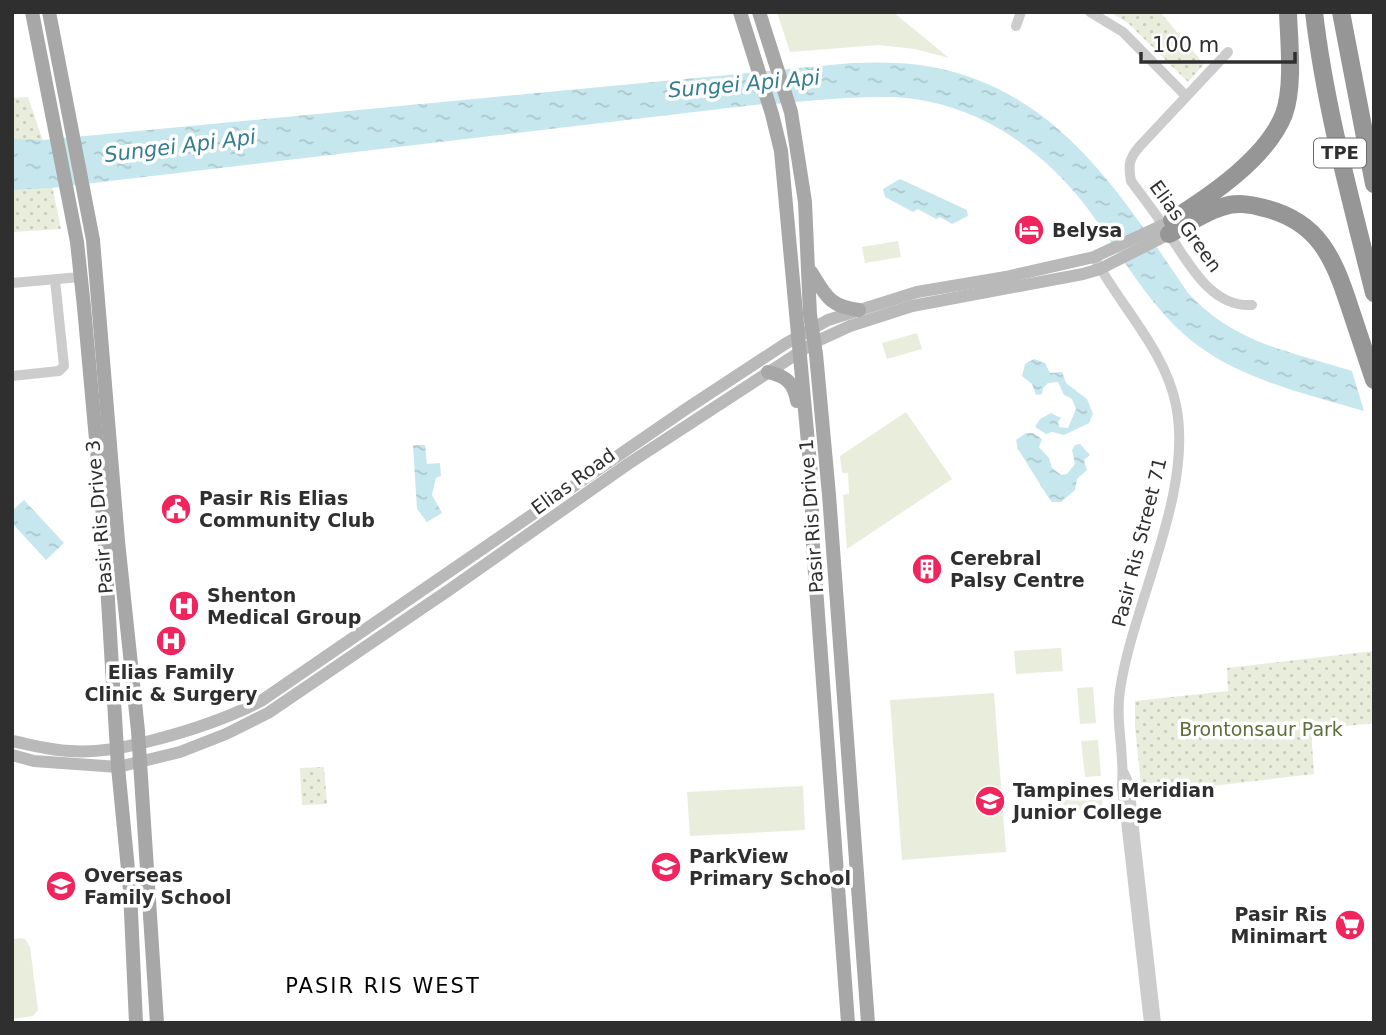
<svg xmlns="http://www.w3.org/2000/svg" width="1386" height="1035" viewBox="0 0 1386 1035" font-family="'DejaVu Sans',sans-serif">
<defs>
<pattern id="park-dots" width="8" height="8" patternUnits="userSpaceOnUse" patternTransform="scale(1.75)"><rect width="8" height="8" fill="#e9eddc"/><path d="M2 2h.1M6 6h.1" fill="none" stroke="#c8ccbd" stroke-width="1.8" stroke-linecap="round"/></pattern>
<pattern id="water-ripples" width="26" height="14" patternUnits="userSpaceOnUse" patternTransform="scale(1.75)"><rect width="26" height="14" fill="#c7e7ee"/><path d="M2 4q2-2 4 0t4 0M15 11q2-2 4 0t4 0" fill="none" stroke="#abc6cc"/></pattern>
</defs>
<rect width="100%" height="100%" fill="#fff"/>
<g fill="#e9eddc">
<path d="M777 12H893L949 58 915 49 878 45 790 52Z"/>
<path d="M898 241 901 257 865 263 862 247Z"/>
<path d="M917 333 922 349 887 359 882 343Z"/>
<path d="M906 412 952 479 847 549 843 495 849 494 848 473H842L840 456Z"/>
<path d="M1061 648 1063 671 1016 674 1014 651Z"/>
<path d="M1093 687 1096 723 1080 724 1077 688Z"/>
<path d="M994 693 1006 852 902 860 890 700Z"/>
<path d="M1098 740 1101 776 1085 777 1081 741Z"/>
<path d="M803 786 805 830 690 836 687 792Z"/>
<path d="M1100 786 1103 809 1059 813 1057 790Z"/>
<path d="M21 938 25 939 30 947 38 1010 33 1016 12 1019V939Z"/>
</g>
<g fill="url(#park-dots)">
<path d="M1110 12H1160L1204 64 1188 82 1128 23Z"/>
<path d="M28 97 43 141 12 144V98Z"/>
<path d="M12 178 52 185 61 229 12 232Z"/>
<path d="M1374 651V723L1311 730 1314 774 1142 794 1135 727V701L1228 691 1227 668Z"/>
<path d="M324 767 327 804 302 805 300 768Z"/>
</g>
<g fill="url(#water-ripples)">
<path d="M852 63C879 62 906 62 932 67 1059 91 1121 195 1188 293 1235 344 1290 351 1352 371L1364 411C1306 394 1242 380 1193 342 1149 307 1121 254 1088 209 1041 146 971 100 892 97 846 96 800 102 754 105L51 188 12 190V139L43 140Z"/>
<path d="M900 179 967 210 968 216 952 224 940 217 936 219 918 209 913 212 885 197 883 189Z"/>
<path d="M1034 359 1045 363 1050 373 1062 372 1066 383 1087 399 1093 414 1089 423 1064 435 1052 432 1046 434 1035 427 1040 419 1051 413 1061 418 1058 422 1059 427 1068 428 1076 409 1072 399 1064 395 1058 382 1048 383 1043 388 1042 394 1036 395 1032 384 1022 376 1025 364Z"/>
<path d="M1026 433H1033L1042 439 1039 447 1049 458 1052 468 1061 475 1067 474 1075 464 1072 450 1075 445 1080 444 1090 455 1084 460 1087 470 1077 479 1075 490 1061 502H1052L1048 497 1018 449 1016 440Z"/>
<path d="M413 445H425L427 464 440 463 441 476 436 478 432 495 442 513 427 522 417 509Z"/>
<path d="M24 500 64 543 46 560 12 523V511Z"/>
</g>
<g fill="none" stroke-linecap="round" stroke-linejoin="round">
<g stroke="#ccc" stroke-width="10">
<path d="M1090 12 1123 32 1186 96"/>
<path d="M1016 26 1021 12"/>
<path d="M1228 52 1139 147C1129 159 1128 165 1131 181 1142 196 1153 210 1163 225 1185 256 1208 308 1252 305"/>
<path d="M1094 257C1120 306 1165 350 1176 405 1194 493 1133 602 1120 690 1115 722 1125 754 1122 786L1149 1023"/>
<path d="M12 283 80 277"/>
<path d="M12 376 59 371 64 366 55 280"/>
<path d="M1124 773 1129 784 1156 1023"/>
</g>
<g stroke="#b9b9b9" stroke-width="12">
<path d="M12 741C32 745 50 750 70 751 98 753 123 748 150 741 190 731 224 720 261 701L686 409 785 344 828 320 917 292 1006 277 1094 257 1163 225"/>
<path d="M12 755 34 761 118 767 180 752 226 734 268 713 449 590 628 464 815 342 850 326 912 306 1083 274 1100 269 1169 234"/>
</g>
<g stroke="#a7a7a7" stroke-width="14">
<path d="M32 12 77 242 84 307 103 517 118 767 130 890 136 1023"/>
<path d="M49 12 93 240 118 541 138 731 157 1023"/>
<path d="M740 12 772 114 781 151 811 475 813 546 848 1023"/>
<path d="M759 12 791 112 805 202 810 315 816 354 829 495 868 1023"/>
<path d="M811 272C826 296 829 306 859 310"/>
<path d="M768 372C785 376 794 382 797 401"/>
</g>
<g stroke="#969696" stroke-width="18">
<path d="M1314 12C1325 107 1351 200 1374 293"/>
<path d="M1341 12 1374 184"/>
<path d="M1172 220C1210 196 1267 158 1284 114 1294 86 1289 42 1288 12"/>
<path d="M1169 234C1186 225 1203 213 1222 207 1236 202 1249 204 1264 208 1319 221 1334 259 1350 308 1358 332 1366 356 1374 380"/>
</g>
</g>
<defs>
<g id="hotel-disc" transform="scale(1.575)"><circle r="9.5" fill="#f1255d" stroke="#fff"/><path d="M-6-4.5h1.5V1H6V5H4.5V3h-9V5H-6ZM-4 0a1.8 1.8 0 1 1 3.6 0ZM.5 0V-2.5h3Q6-2.5 6 0Z" fill="#fff"/></g>
<g id="civic-disc" transform="scale(1.575)"><circle r="9.5" fill="#f1255d" stroke="#fff"/><path d="M-.6-6.5H3V-4.5H.6V-3L4-1V1h2V6H-6V1h2V-1L-.6-3ZM-1.2 2.5V6h2.4V2.5Z" fill="#fff"/></g>
<g id="building-disc" transform="scale(1.575)"><circle r="9.5" fill="#f1255d" stroke="#fff"/><path d="M-4-6H4V6H1V3H-1V6H-4ZM-2.5-4.3h1.7v1.8h-1.7ZM.8-4.3h1.7v1.8H.8ZM-2.5-1h1.7V.8h-1.7ZM.8-1h1.7V.8H.8Z" fill="#fff"/></g>
<g id="hospital-disc" transform="scale(1.575)"><circle r="9.5" fill="#f1255d" stroke="#fff"/><path d="M-5-5h3v3.5h4V-5h3V5h-3V1.5h-4V5h-3Z" fill="#fff"/></g>
<g id="university-disc" transform="scale(1.575)"><circle r="9.5" fill="#f1255d" stroke="#fff"/><path d="M0-5L7-2L0 1L-7-2ZM-4 1L0 2.5L4 1V4Q0 6-4 4Z" fill="#fff"/></g>
<g id="school-disc" transform="scale(1.575)"><circle r="9.5" fill="#f1255d" stroke="#fff"/><path d="M0-5L7-2L0 1L-7-2ZM-4 1L0 2.5L4 1V4Q0 6-4 4Z" fill="#fff"/></g>
<g id="supermarket-disc" transform="scale(1.575)"><circle r="9.5" fill="#f1255d" stroke="#fff"/><path d="M-6-5.5h2.5l.6 2H6L4.5 2H-2.5L-4.4-4H-6ZM-1.5 3.2a1.3 1.3 0 1 0 .1 0ZM3 3.2a1.3 1.3 0 1 0 .1 0Z" fill="#fff"/></g>
</defs>
<g fill-rule="evenodd">
<use href="#hotel-disc" x="1029" y="230"/>
<use href="#civic-disc" x="176" y="509"/>
<use href="#building-disc" x="927" y="569"/>
<use href="#hospital-disc" x="184" y="606"/>
<use href="#hospital-disc" x="171" y="641"/>
<use href="#university-disc" x="990" y="801"/>
<use href="#school-disc" x="666" y="867"/>
<use href="#school-disc" x="61" y="886"/>
<use href="#supermarket-disc" x="1350" y="925"/>
</g>
<g text-anchor="middle" stroke-width="7" stroke-linejoin="round" paint-order="stroke">
<rect fill="#fff" stroke="#6d6d6d" stroke-width="2" x="1314" y="138.5" width="52" height="29" rx="5"/>
<g font-size="18" font-weight="bold" fill="#2f2f2f">
<text x="1340" y="159">TPE</text>
</g>
<g font-size="19" fill="#2f2f2f" stroke="#fff">
<text transform="translate(1186 226) rotate(54)" y="7">Elias Green</text>
<text transform="translate(573 481) rotate(-36)" y="7">Elias Road</text>
<text transform="translate(811 516) rotate(-94)" y="7">Pasir Ris Drive 1</text>
<text transform="translate(99 517) rotate(-95)" y="7">Pasir Ris Drive 3</text>
<text transform="translate(1139 542) rotate(-76)" y="7">Pasir Ris Street 71</text>
</g>
<g font-size="19" font-weight="bold" fill="#2f2f2f" stroke="#fff" text-anchor="start">
<text x="1052" y="237">Belysa</text>
<text x="199" y="505">Pasir Ris Elias<tspan x="199" dy="22">Community Club</tspan></text>
<text x="950" y="565">Cerebral<tspan x="950" dy="22">Palsy Centre</tspan></text>
<text x="207" y="602">Shenton<tspan x="207" dy="22">Medical Group</tspan></text>
<text x="171" y="679" text-anchor="middle">Elias Family<tspan x="171" dy="22">Clinic &amp; Surgery</tspan></text>
<text x="1013" y="797">Tampines Meridian<tspan x="1013" dy="22">Junior College</tspan></text>
<text x="689" y="863">ParkView<tspan x="689" dy="22">Primary School</tspan></text>
<text x="84" y="882">Overseas<tspan x="84" dy="22">Family School</tspan></text>
<text x="1327" y="921" text-anchor="end">Pasir Ris<tspan x="1327" dy="22">Minimart</tspan></text>
</g>
<g font-size="19" fill="#5c6e39" stroke="#fff">
<text x="1261" y="736">Brontonsaur Park</text>
</g>
<g font-size="21" font-style="italic" fill="#357f90" stroke="#fff">
<text transform="translate(744 84) rotate(-5)" y="7">Sungei Api Api</text>
<text transform="translate(180 146) rotate(-7)" y="7">Sungei Api Api</text>
</g>
<g font-size="21" letter-spacing="2" fill="#000" stroke="#fff">
<text x="383" y="993">PASIR RIS WEST</text>
</g>
</g>
<rect width="1386" height="1035" fill="none" stroke="#2f2f2f" stroke-width="28"/>
<path d="M1141 52v10h154v-10" fill="none" stroke="#2f2f2f" stroke-width="3.5"/>
<text x="1152" y="52" font-size="21" fill="#2f2f2f" stroke="#ffffff" stroke-width="5" paint-order="stroke">100 m</text>
</svg>
